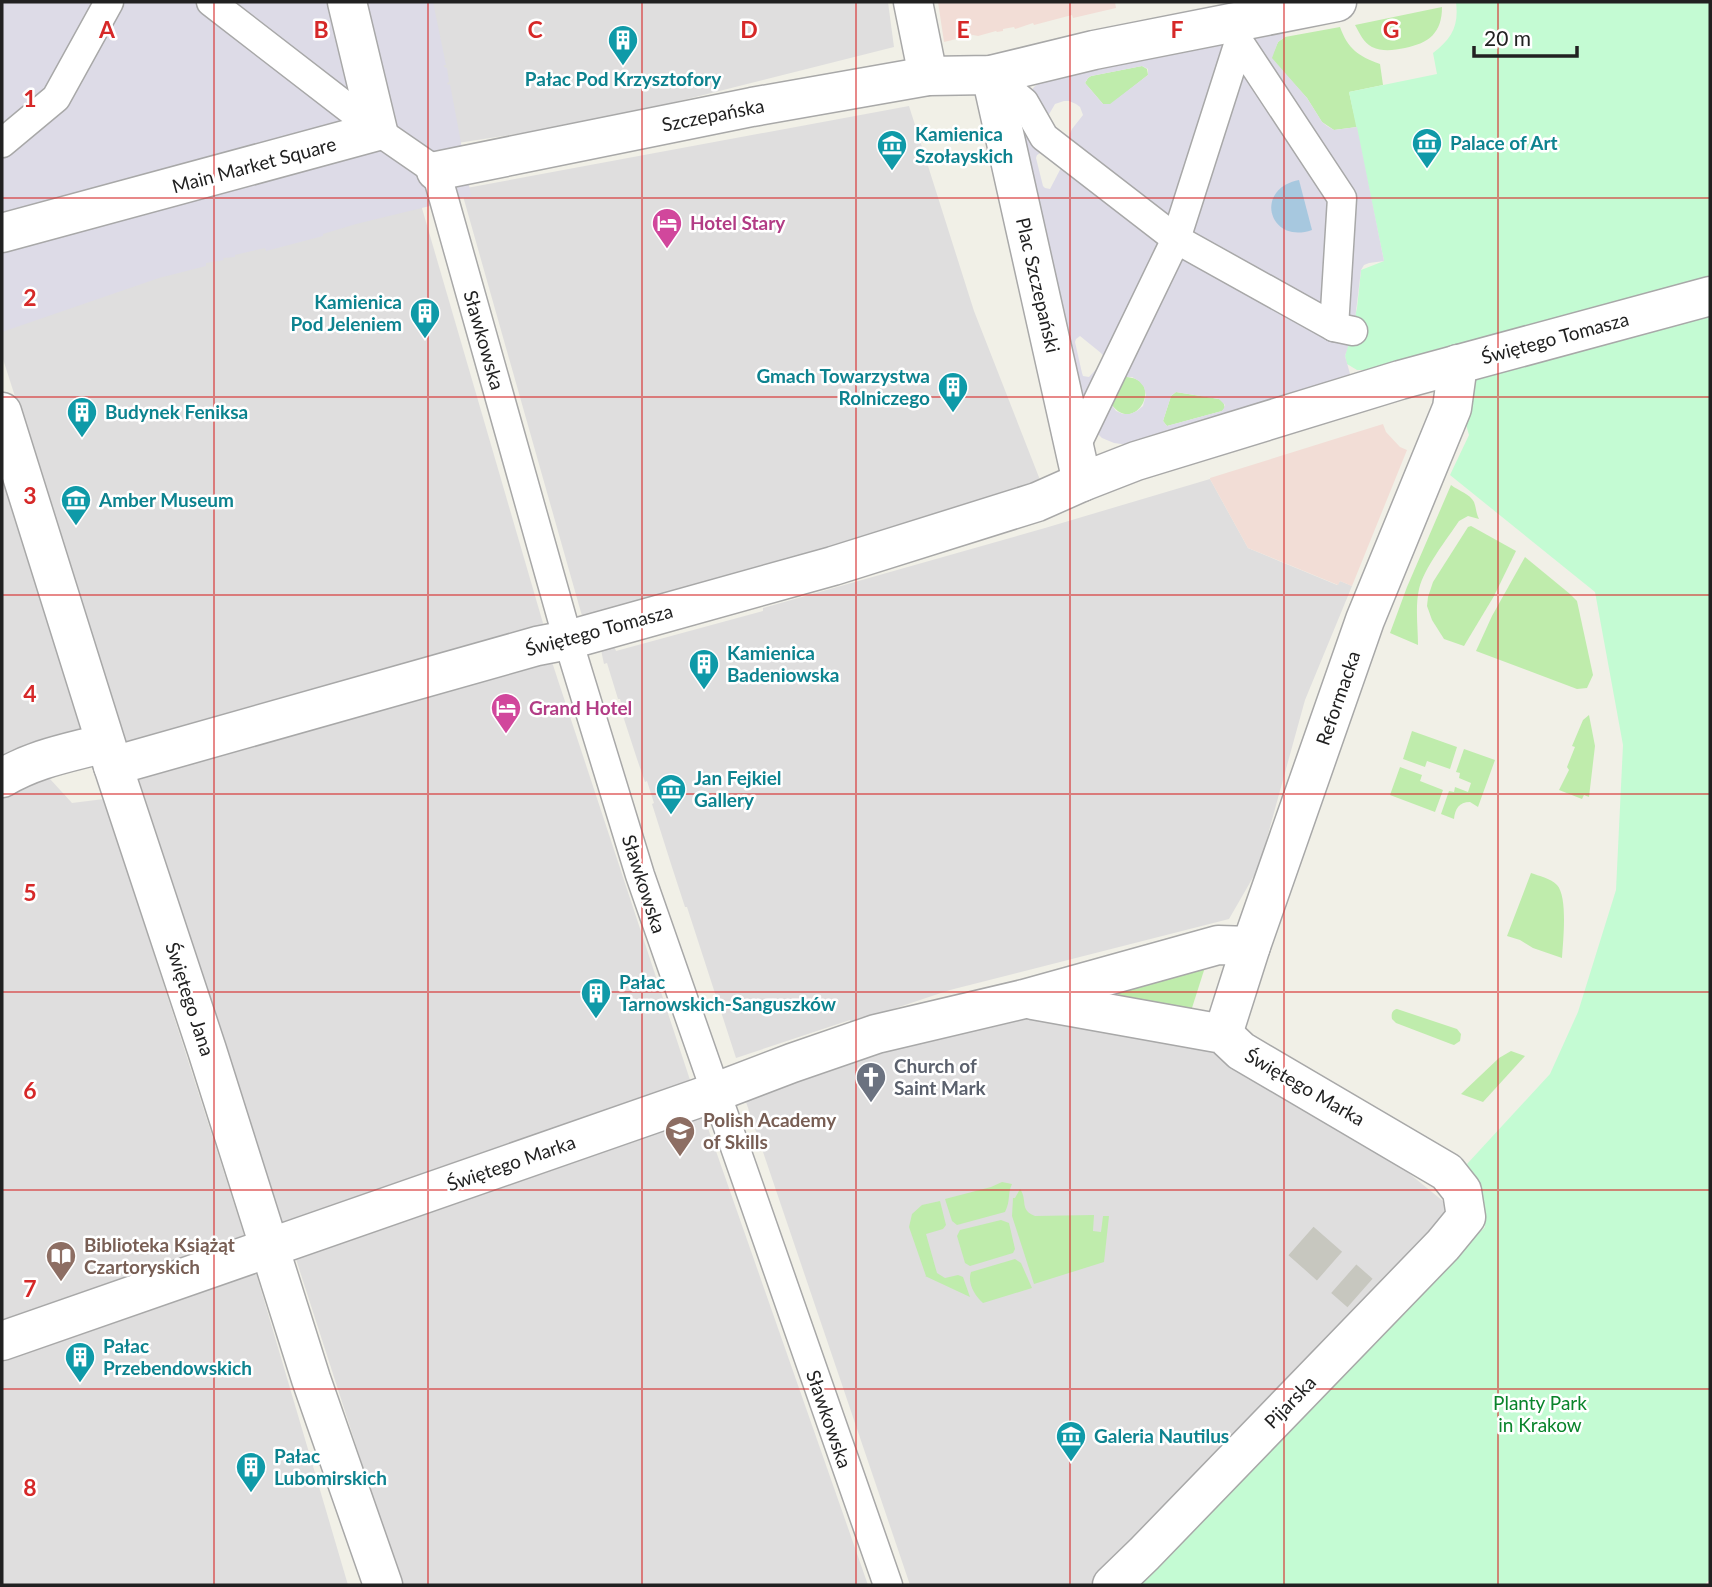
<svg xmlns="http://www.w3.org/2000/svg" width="1712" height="1587" viewBox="0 0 1712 1587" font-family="Lato,sans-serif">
<rect width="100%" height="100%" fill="#f1f0e7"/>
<g fill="#dfdede">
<path d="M421 2H888L894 47 596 122 451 144Z"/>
<path d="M909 106 974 311 1042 485 584 623 461 189Z"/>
<path d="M419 198 545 630 128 748 2 356V322Z"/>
<path d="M2 468 82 731 2 755Z"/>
<path d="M1210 479 1248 548 1337 585 1340 581 1352 586 1305 700 1259 867 1229 919 950 990 860 1020 852 1026 850 1020 736 1058 687 907H685L671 864 652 804 654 803 647 781 645 782 637 759 623 716 625 715 620 699H618L607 663 604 664 601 650 614 646 616 651 763 611V608L1045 528Z"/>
<path d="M550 656 692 1086 282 1224 139 780 269 733Z"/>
<path d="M39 767 72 803 104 799 246 1241 2 1332V785Z"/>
<path d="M1085 1018 1200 1045 1268 1076 1357 1131 1454 1210 1138 1546 1089 1585H910L746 1102 823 1062 1000 1019Z"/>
<path d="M703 1114 868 1585H401L294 1253Z"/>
<path d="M254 1266 348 1585H2V1354Z"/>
</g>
<g fill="#f2ddd6">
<path d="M938 2H1115L1116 8 1073 18 1072 15 1034 25 1033 23 1015 29 1014 27 1003 29V31L997 32 996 31 978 36 973 35 944 42Z"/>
<path d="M1383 424 1386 432 1400 447 1407 450 1352 586 1340 581 1338 585 1248 548 1210 479V478Z"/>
</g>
<g fill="#bfecac">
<path d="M1442 7C1442 33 1429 43 1405 48 1394 50 1383 52 1372 47 1363 42 1360 34 1355 25Z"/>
<path d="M1340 27C1348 49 1358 56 1380 64L1383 85 1349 92 1357 127 1334 130 1322 122 1307 98 1271 58 1278 42 1285 37Z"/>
<path d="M1142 66 1147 69 1148 75 1110 105 1103 104 1085 83 1088 78 1091 76Z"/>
<path d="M1124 377C1168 377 1134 441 1109 401Z"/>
<path d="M1176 392 1219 399 1223 401 1225 408 1222 411 1167 426 1163 421 1171 396Z"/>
<path d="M1451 485C1459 491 1470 494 1474 502 1476 507 1476 513 1479 519L1468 516 1459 521C1447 539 1424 568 1419 589 1415 607 1418 627 1418 645L1390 633 1407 587Z"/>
<path d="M1471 526 1516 551 1494 596 1464 646 1444 639 1432 620 1427 606 1428 597 1433 582 1468 527Z"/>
<path d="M1525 557 1570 594 1577 601 1593 675 1587 688 1577 689 1476 651 1492 616Z"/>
<path d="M1589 715 1595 746 1589 797 1584 795 1582 799 1559 790 1569 770 1567 767 1575 747 1572 746 1583 720Z"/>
<path d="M1412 731 1457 747 1450 769 1427 761 1425 767 1403 759Z"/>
<path d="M1464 749 1495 760 1478 807 1470 802C1459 802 1455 809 1454 819L1441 814 1449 791 1454 792 1455 787 1468 792 1471 783 1459 778 1460 773 1456 772Z"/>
<path d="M1400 767 1422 775 1420 781 1443 790 1435 812 1390 795Z"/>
<path d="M1531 873C1539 876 1550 878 1557 885 1568 897 1563 941 1562 958L1533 948 1520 940 1507 936Z"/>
<path d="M1207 961 1191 1011 1120 997 1116 991Z"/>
<path d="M1397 1009 1457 1029 1461 1034 1460 1041 1454 1045 1451 1044 1396 1023 1392 1019C1391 1014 1392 1010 1397 1009Z"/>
<path d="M1511 1051 1525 1056 1483 1102 1461 1094 1499 1058Z"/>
<path d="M1002 1182 1012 1184C1007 1195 1011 1200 1005 1212L957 1225 952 1221 945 1199 991 1187Z"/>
<path d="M1020 1189C1028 1200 1019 1210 1035 1216L1094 1215 1093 1231 1101 1232 1103 1216H1109L1104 1262 1034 1284 1012 1216 1013 1198H1015Z"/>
<path d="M940 1201 946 1225 943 1229 926 1234 937 1273 945 1278 958 1275 963 1277 970 1297 925 1276H926L909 1227 912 1214 922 1205Z"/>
<path d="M1001 1220 1009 1223 1015 1249 1013 1253 970 1266 965 1263 957 1236 960 1230Z"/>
<path d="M1015 1259 1021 1263 1032 1288 983 1303C975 1296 967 1283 971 1272Z"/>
</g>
<path fill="#c4fbd3" d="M1456 2H1710V1579L1704 1585H1136L1485 1227 1482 1211V1192L1479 1182 1467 1164 1550 1074 1578 1012 1616 890 1623 745 1595 592 1450 475 1469 435 1444 347 1367 370H1357L1347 364 1345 356 1357 308 1361 270 1384 261 1349 92 1437 74 1433 53C1452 38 1459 26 1456 2Z"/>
<g fill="#dddbe7" fill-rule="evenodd">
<path d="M2 2H433L446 65H444V67L447 68 449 82 447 83 448 85 450 84 471 196 356 224 323 234V236L266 251 265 248 235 255V257L223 258 224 260 206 263V266L159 278 2 332Z"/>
<path d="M1283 27 1285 37 1278 42 1272 58 1307 98 1322 122 1327 126 1334 130 1357 127 1384 261 1369 263 1364 265 1361 270 1354 328 1345 356 1352 381 1129 445 1114 443 1102 438 1087 423 1020 125 1024 102 1034 87 1048 77ZM1142 66 1148 69V75L1110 104H1103L1085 83 1088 78 1091 76ZM1064 101H1069L1076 104 1080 107 1083 115 1072 129 1068 138H1065L1048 122V116L1055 104ZM1042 152 1062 166 1050 189 1045 188 1043 186 1036 158 1037 155ZM1080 336 1101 353 1104 357 1100 365 1089 377 1083 376 1082 373 1075 342 1076 339ZM1124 377H1132L1139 381 1144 387 1146 395 1143 406 1137 411 1130 414H1123L1116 411 1109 401ZM1176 392 1219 399 1225 405 1224 408 1222 411 1167 426 1163 421 1171 396Z"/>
</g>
<path fill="#a7c8df" d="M1299 180 1312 230C1269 245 1253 189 1299 180Z"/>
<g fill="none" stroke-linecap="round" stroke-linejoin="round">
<path stroke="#c7c7bf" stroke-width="38" stroke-dasharray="38 19" stroke-linecap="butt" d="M1301 1241 1360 1293"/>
<g stroke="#a8a8a8" stroke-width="31">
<g id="pedestrian">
<path d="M211 2 378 131 436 171 568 640 640 875 888 1585"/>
<path d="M991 75 1024 102 1044 137 1176 239 1334 327 1353 331"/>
<path d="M2 143 56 98 109 2"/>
<path d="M1075 448 1176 239 1239 42 1342 198 1334 327"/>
</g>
</g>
<g stroke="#a8a8a8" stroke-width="41">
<g id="minor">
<path d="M913 2 928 76"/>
<path d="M991 75 1082 482 1136 461 1400 380 1710 296"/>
<path d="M436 171 752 107 928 76 991 75 1094 50 1337 2"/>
<path d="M2 233 378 131 347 2"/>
<path d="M2 412 113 766 207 1050 311 1379 383 1585"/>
<path d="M113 766 537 646 568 640 833 566 1037 502 1082 482"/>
<path d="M2 778C36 758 68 753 105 743"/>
<path d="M1033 1000 1223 1034 1241 1051 1447 1172 1462 1191 1466 1217 1443 1245 1144 1554 1112 1585"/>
<path d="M1223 1034 1251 946 1365 620 1452 408 1458 364"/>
<path d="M2 1341 716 1092 792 1063 876 1034 1024 999 1218 945 1251 946"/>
</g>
</g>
<use href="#pedestrian" stroke="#fff" stroke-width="28"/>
<use href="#minor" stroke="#fff" stroke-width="38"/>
</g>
<path fill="none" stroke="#d62828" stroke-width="2" stroke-opacity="0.55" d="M214 2V1585M428 2V1585M642 2V1585M856 2V1585M1070 2V1585M1284 2V1585M1498 2V1585M2 198H1710M2 397H1710M2 595H1710M2 794H1710M2 992H1710M2 1190H1710M2 1389H1710"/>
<defs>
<g id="building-pin" transform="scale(1.575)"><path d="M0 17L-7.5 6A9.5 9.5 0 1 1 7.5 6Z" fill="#0f9aa8" stroke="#fff"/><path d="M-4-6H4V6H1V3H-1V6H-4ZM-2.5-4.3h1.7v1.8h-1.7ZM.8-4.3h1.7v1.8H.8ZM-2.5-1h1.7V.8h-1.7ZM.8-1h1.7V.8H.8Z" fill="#fff"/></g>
<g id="museum-pin" transform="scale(1.575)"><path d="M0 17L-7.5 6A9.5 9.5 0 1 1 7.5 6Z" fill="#0f9aa8" stroke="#fff"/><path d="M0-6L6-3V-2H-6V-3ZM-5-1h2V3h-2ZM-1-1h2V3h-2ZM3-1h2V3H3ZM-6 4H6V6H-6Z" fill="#fff"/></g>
<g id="hotel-pin" transform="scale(1.575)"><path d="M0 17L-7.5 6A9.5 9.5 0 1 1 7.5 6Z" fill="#d1479c" stroke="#fff"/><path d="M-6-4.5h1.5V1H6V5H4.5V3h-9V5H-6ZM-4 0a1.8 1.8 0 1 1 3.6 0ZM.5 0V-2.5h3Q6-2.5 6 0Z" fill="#fff"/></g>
<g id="church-pin" transform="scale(1.575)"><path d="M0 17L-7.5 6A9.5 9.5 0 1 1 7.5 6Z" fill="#6b7280" stroke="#fff"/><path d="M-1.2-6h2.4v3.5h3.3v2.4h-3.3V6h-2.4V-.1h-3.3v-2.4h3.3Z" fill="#fff"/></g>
<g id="university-pin" transform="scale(1.575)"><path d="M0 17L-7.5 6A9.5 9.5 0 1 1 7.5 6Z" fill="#8d6e63" stroke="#fff"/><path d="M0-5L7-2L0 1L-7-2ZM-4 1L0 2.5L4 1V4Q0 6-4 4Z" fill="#fff"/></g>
<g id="library-pin" transform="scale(1.575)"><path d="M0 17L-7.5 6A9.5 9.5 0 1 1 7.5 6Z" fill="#8d6e63" stroke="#fff"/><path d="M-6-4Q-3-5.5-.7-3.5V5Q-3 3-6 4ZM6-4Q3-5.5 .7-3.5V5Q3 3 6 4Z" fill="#fff"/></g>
</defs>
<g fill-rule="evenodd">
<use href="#building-pin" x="623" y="40"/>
<use href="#museum-pin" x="1427" y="143"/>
<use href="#museum-pin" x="892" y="145"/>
<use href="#hotel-pin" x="667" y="223"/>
<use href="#building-pin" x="425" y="313"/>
<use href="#building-pin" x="953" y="387"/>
<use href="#building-pin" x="82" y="412"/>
<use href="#museum-pin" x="76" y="500"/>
<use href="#building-pin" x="704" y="664"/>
<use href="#hotel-pin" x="506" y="708"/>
<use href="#museum-pin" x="671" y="789"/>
<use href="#building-pin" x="596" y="993"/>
<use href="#church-pin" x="871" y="1077"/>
<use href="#university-pin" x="680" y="1131"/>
<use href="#library-pin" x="61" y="1256"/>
<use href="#building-pin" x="80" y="1357"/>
<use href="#museum-pin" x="1071" y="1436"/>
<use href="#building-pin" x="251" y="1467"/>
</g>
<g text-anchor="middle" stroke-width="5" stroke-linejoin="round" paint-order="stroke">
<g font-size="19" font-weight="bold" fill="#0d838f" stroke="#fff" text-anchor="start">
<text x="623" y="86" text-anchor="middle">Pałac Pod Krzysztofory</text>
<text x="915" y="141">Kamienica<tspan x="915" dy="22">Szołayskich</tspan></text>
<text x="1450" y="150">Palace of Art</text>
<text x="402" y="309" text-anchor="end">Kamienica<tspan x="402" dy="22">Pod Jeleniem</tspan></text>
<text x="930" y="383" text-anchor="end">Gmach Towarzystwa<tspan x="930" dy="22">Rolniczego</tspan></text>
<text x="105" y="419">Budynek Feniksa</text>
<text x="99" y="507">Amber Museum</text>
<text x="727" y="660">Kamienica<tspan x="727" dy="22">Badeniowska</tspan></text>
<text x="694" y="785">Jan Fejkiel<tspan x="694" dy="22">Gallery</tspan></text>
<text x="619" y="989">Pałac<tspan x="619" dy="22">Tarnowskich-Sanguszków</tspan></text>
<text x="103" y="1353">Pałac<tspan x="103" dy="22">Przebendowskich</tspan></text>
<text x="1094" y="1443">Galeria Nautilus</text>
<text x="274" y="1463">Pałac<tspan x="274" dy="22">Lubomirskich</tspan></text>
</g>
<g font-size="19" fill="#212121" stroke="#fff">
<text transform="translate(713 115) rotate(-11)" y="7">Szczepańska</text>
<text transform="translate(254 165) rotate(-15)" y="7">Main Market Square</text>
<text transform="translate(1038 285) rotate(77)" y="7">Plac Szczepański</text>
<text transform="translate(1555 338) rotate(-15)" y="7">Świętego Tomasza</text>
<text transform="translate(484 340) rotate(74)" y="7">Sławkowska</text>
<text transform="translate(599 630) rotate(-15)" y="7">Świętego Tomasza</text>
<text transform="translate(1338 698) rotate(-71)" y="7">Reformacka</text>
<text transform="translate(644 884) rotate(72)" y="7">Sławkowska</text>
<text transform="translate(190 999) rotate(72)" y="7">Świętego Jana</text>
<text transform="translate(1305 1087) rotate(30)" y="7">Świętego Marka</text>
<text transform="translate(511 1163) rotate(-19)" y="7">Świętego Marka</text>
<text transform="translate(1290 1402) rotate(-46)" y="7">Pijarska</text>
<text transform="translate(829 1419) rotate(71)" y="7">Sławkowska</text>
</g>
<g font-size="19" font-weight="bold" fill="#b23c85" stroke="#fff" text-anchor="start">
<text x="690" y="230">Hotel Stary</text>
<text x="529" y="715">Grand Hotel</text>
</g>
<g font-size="19" font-weight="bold" fill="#5b616d" stroke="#fff" text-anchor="start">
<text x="894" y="1073">Church of<tspan x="894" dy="22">Saint Mark</tspan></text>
</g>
<g font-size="19" font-weight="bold" fill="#785e54" stroke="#fff" text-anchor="start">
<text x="703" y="1127">Polish Academy<tspan x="703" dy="22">of Skills</tspan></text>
<text x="84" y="1252">Biblioteka Książąt<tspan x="84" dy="22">Czartoryskich</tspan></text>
</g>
<g font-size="19" fill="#09842b" stroke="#fff">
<text x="1540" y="1410">Planty Park<tspan x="1540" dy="22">in Krakow</tspan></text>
</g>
</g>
<g font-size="23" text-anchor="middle" font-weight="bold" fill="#d62828" stroke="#fff" stroke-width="5" stroke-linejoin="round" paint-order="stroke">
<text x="107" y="38">A</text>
<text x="321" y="38">B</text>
<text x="535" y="38">C</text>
<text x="749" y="38">D</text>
<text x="963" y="38">E</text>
<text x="1177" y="38">F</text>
<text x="1391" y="38">G</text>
<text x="30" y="107">1</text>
<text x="30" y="306">2</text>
<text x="30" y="504">3</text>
<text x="30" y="702">4</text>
<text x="30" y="901">5</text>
<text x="30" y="1099">6</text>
<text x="30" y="1297">7</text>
<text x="30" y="1496">8</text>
</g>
<rect width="1712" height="1587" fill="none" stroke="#212121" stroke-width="7"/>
<path d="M1474 46v10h103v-10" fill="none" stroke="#212121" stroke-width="3.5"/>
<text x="1484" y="46" font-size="21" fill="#212121" stroke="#ffffff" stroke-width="5" paint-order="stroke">20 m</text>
</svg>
